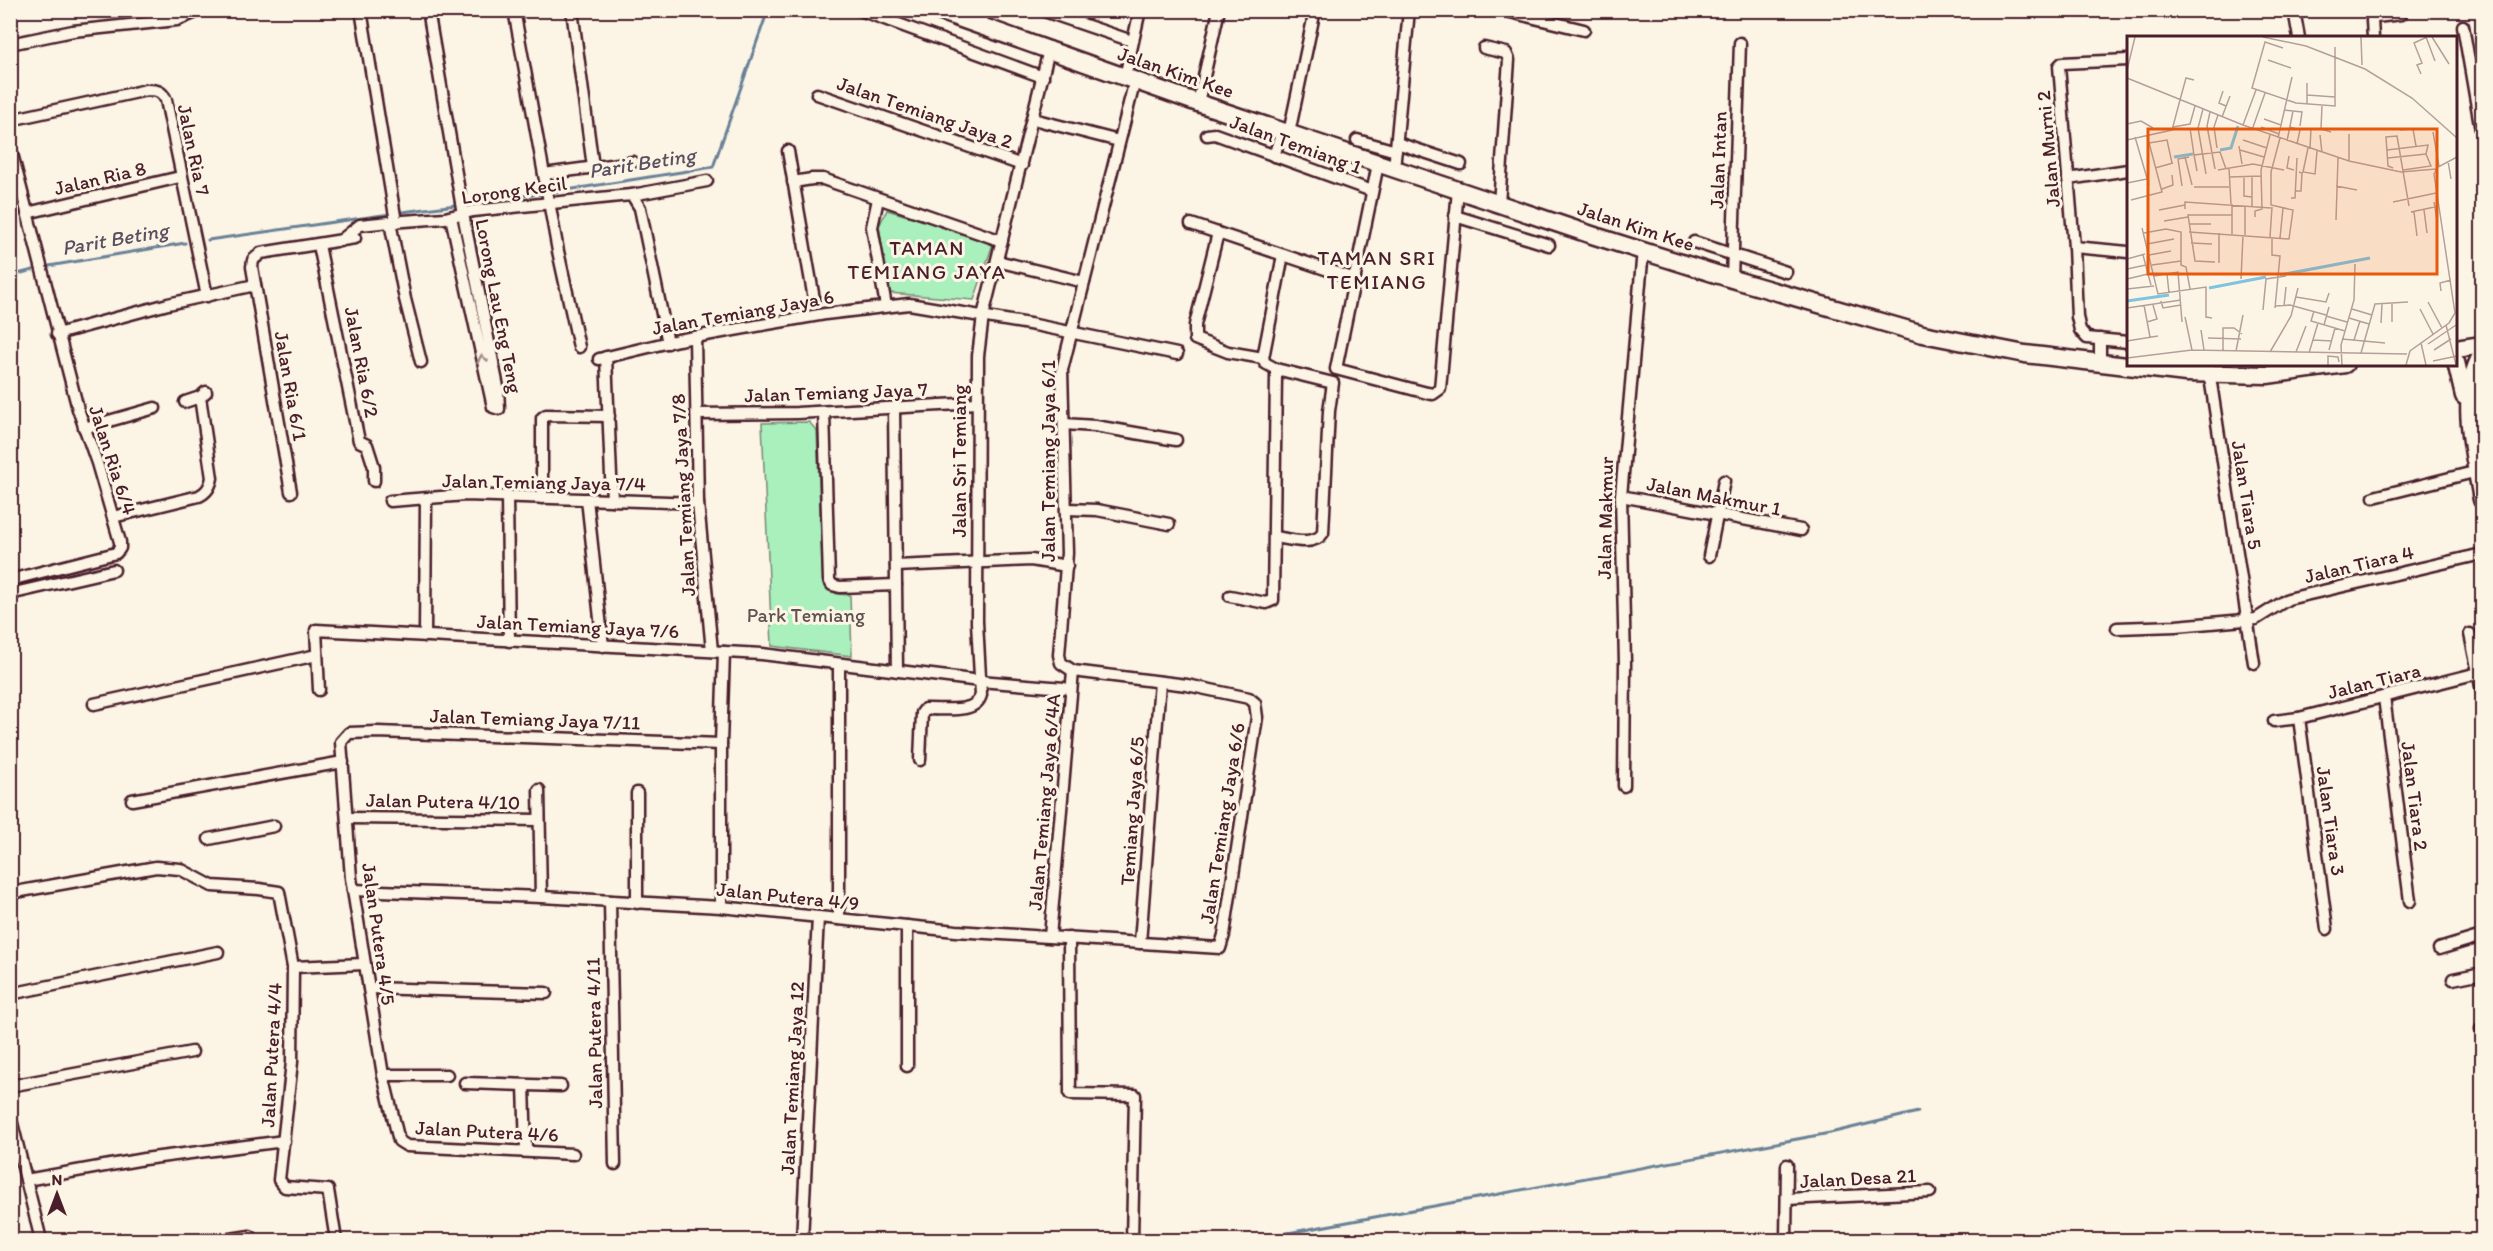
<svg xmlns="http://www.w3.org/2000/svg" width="2493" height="1251" viewBox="0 0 2493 1251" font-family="Itim,sans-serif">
<rect width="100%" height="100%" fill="#fcf5e5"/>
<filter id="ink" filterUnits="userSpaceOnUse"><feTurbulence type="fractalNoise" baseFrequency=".0167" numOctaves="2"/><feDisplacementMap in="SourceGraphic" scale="12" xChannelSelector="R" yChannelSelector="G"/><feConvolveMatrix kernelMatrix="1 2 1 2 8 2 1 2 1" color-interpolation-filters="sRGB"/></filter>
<g filter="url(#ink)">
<g fill="#a9f0bd" stroke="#7a8874" stroke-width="1.5">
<path d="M887 210 994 241 974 300 889 293 879 226Z"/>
<path d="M809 422 817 431 823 584 837 594 850 595 852 656 772 646 762 423Z"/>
</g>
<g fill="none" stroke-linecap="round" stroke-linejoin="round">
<g stroke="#698197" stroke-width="3">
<path d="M554 192 713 167 768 10"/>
<path d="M472 202 540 194"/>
<path d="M402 212 456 205"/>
<path d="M208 240 390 214"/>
<path d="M49 266 185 243"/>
<path d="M10 276 33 270"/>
<path d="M1250 1240 1830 1133 1918 1112"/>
</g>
<g stroke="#4a1f2b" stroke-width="15">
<g id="street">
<path d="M361 10 396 222"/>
<path d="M428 10 463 214 498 387 499 409 493 407 451 217"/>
<path d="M514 10 558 251 579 347"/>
<path d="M572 10 593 167"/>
<path d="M860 10 1043 77"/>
<path d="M1041 10 1132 41"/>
<path d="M1502 10 1584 30"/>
<path d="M2294 10 2299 38"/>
<path d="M979 25 985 10"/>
<path d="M2463 26 2482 136"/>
<path d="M2373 38 2372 20 2376 17 2401 14"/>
<path d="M10 44 73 31 177 20 201 10"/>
<path d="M1484 48 1506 53 1509 60 1499 204"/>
<path d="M2128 60 2062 63 2059 66 2074 247 2077 317 2080 330 2087 338 2128 342"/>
<path d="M1125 77 1140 10"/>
<path d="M817 94 1022 165"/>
<path d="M1198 103 1219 10"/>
<path d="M1033 119 1119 141"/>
<path d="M10 120 147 90C157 90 162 91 166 100L207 296"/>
<path d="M1289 133 1315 10"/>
<path d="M1207 135 1215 134 1372 191"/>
<path d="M1357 140 1396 151"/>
<path d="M1397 143 1461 164"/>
<path d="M10 146 78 409 97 463 120 542V548L116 553 10 580"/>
<path d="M788 151 814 299"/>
<path d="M1274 156 1282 131"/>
<path d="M1378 164 1336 369 1427 393 1433 394 1440 389 1458 190"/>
<path d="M1394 169 1409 10"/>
<path d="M544 174 633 162"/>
<path d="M2068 179 2128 170"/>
<path d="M793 182 812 179H823L1002 241"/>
<path d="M632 195 707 181"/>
<path d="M878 199 872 227 886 306"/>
<path d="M27 213 180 177"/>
<path d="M1455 216 1549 245"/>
<path d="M1191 224 1355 279"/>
<path d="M1218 233 1195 325V339L1228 352 1263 358"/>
<path d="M340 241 360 225 390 222"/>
<path d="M1694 242 1786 272"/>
<path d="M319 245 359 441 367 445 374 467V481"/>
<path d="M2074 247 2128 252"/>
<path d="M997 261 1084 282"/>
<path d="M1732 279 1740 43"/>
<path d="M57 334 168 304 255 285"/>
<path d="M695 337 698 503 712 651"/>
<path d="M2100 339V363"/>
<path d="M606 357 612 500"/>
<path d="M1263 358 1283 255"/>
<path d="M599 359 678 340 773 323 825 314 909 304 1035 325 1177 354"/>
<path d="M421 362 405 299 390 222 445 218 473 211 620 196 632 195 640 208 668 343"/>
<path d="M2208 364 2254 663"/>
<path d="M185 402 200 397 206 392"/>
<path d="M894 409 897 671"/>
<path d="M824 412 829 580 832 585 840 587 896 585"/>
<path d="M697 414 797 413 977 403"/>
<path d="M1064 424 1095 426 1176 440"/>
<path d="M84 428 155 408"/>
<path d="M291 492 252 267 253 260 261 253 355 238"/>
<path d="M1621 496 1801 530"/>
<path d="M507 497 509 641"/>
<path d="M2374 497 2478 471"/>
<path d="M542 498V418L546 415 609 416"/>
<path d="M587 499 603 646"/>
<path d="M390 501 466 495 698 503"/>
<path d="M1067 509 1097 510 1169 524"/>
<path d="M113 517 199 496C207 492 210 487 212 478L200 397"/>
<path d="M1275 537C1289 539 1314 547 1323 533L1329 411 1333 383 1276 369"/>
<path d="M1709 556 1724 481"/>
<path d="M896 566 1031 560 1067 566"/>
<path d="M10 594 114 570"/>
<path d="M1230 596 1266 603 1273 600 1276 376V369L1265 363 1263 358"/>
<path d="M2117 628 2176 626 2256 619 2288 599 2482 554"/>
<path d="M2470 634 2482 691"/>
<path d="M425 636 426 499"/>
<path d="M839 664V919"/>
<path d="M319 690 316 630 762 654 980 681 1064 688"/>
<path d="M2384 697 2410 901"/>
<path d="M94 704 317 655"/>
<path d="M2299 718 2327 929"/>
<path d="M2274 721 2299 718 2482 672"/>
<path d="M920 760 922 713 925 709C942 708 976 715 981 695L977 622 978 356 983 316 1049 50"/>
<path d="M1624 786 1625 663 1621 496 1643 250"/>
<path d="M539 790 541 897"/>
<path d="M132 800 343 762"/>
<path d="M347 818 539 820"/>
<path d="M209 839 274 826"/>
<path d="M353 890 541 897 721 907 956 931 1220 948 1224 935 1257 717 1255 703 1249 698 1187 685 1073 671 1061 663 1059 655 1067 553 1062 370 1135 80"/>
<path d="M10 893 156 867 180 869 212 886 259 889 279 892 293 967 292 1062 279 1180 285 1187 328 1190 336 1240"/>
<path d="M610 901 615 1164"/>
<path d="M637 903V793"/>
<path d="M721 907V744L724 652"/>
<path d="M1050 937 1073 671"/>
<path d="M1069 938 1070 1094 1135 1095 1132 1240"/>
<path d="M1140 943 1160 682"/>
<path d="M2439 949 2482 936"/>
<path d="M293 967 364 964"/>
<path d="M2453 979 2482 973"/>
<path d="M369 988 546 993"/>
<path d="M10 994 218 952"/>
<path d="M2481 1029 2482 1028"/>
<path d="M907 1066V926"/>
<path d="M383 1075H447"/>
<path d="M465 1083 561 1086"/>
<path d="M524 1085 526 1150"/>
<path d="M10 1086 192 1052"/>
<path d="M10 1115 41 1240"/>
<path d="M573 1154 407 1146 399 1141 383 1075 351 878 341 742 349 733 377 732 721 744"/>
<path d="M26 1180 144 1159 284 1141"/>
<path d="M1787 1199 1930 1192"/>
<path d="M224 1240 250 1236 255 1240"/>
<path d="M802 1240 818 917"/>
<path d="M1786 1240 1787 1165"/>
</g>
</g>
<g stroke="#4a1f2b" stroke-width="21">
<g id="secondary">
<path d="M936 10 1198 103 1595 236 1732 279 1923 334 2025 354 2186 373 2267 375 2345 364"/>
<path d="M2456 349 2482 345"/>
<path d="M2482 354C2457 396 2475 455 2482 500"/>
<path d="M2456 362 2464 396"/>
</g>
</g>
<use href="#street" stroke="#fcf5e5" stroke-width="10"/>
<use href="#secondary" stroke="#fcf5e5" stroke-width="16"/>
</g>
<defs><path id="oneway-chevron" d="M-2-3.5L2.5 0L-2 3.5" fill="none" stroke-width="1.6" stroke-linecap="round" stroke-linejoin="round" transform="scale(1.5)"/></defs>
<use stroke="#a38a88" href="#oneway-chevron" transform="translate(482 359) rotate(-102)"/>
</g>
<g text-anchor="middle" stroke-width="6" stroke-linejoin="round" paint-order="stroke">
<g font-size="20" fill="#4a1f2b" stroke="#fcf5e5">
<text transform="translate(1176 72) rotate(19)" y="7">Jalan Kim Kee</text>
<text transform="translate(925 112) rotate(19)" y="7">Jalan Temiang Jaya 2</text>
<text transform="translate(1296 144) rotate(20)" y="7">Jalan Temiang 1</text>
<text transform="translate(2048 149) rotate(-95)" y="7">Jalan Murni 2</text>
<text transform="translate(194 150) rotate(78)" y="7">Jalan Ria 7</text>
<text transform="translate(1718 160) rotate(-88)" y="7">Jalan Intan</text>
<text transform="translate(100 178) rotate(-13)" y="7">Jalan Ria 8</text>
<text transform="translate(514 190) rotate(-8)" y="7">Lorong Kecil</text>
<text transform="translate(1636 226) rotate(18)" y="7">Jalan Kim Kee</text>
<text transform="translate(499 306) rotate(79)" y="7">Lorong Lau Eng Teng</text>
<text transform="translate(743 312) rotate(-10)" y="7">Jalan Temiang Jaya 6</text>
<text transform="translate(362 362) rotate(79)" y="7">Jalan Ria 6/2</text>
<text transform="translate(291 386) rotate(80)" y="7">Jalan Ria 6/1</text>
<text transform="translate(836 392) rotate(-2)" y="7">Jalan Temiang Jaya 7</text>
<text transform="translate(113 460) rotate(72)" y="7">Jalan Ria 6/4</text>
<text transform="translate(959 461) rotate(-90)" y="7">Jalan Sri Temiang</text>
<text transform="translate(1048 461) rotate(-90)" y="7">Jalan Temiang Jaya 6/1</text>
<text transform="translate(544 482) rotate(1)" y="7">Jalan Temiang Jaya 7/4</text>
<text transform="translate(683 495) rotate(-93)" y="7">Jalan Temiang Jaya 7/8</text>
<text transform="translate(2247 495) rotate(81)" y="7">Jalan Tiara 5</text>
<text transform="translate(1714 496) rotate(11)" y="7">Jalan Makmur 1</text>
<text transform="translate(1605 518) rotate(-89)" y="7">Jalan Makmur</text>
<text transform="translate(2359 564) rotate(-13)" y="7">Jalan Tiara 4</text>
<text transform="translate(578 626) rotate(3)" y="7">Jalan Temiang Jaya 7/6</text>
<text transform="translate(2374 681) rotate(-14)" y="7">Jalan Tiara</text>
<text transform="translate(535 719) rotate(2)" y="7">Jalan Temiang Jaya 7/11</text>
<text transform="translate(2415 796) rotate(83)" y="7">Jalan Tiara 2</text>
<text transform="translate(443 801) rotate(1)" y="7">Jalan Putera 4/10</text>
<text transform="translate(1044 802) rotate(-85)" y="7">Jalan Temiang Jaya 6/4A</text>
<text transform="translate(1132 811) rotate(-86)" y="7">Temiang Jaya 6/5</text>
<text transform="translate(2331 821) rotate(82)" y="7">Jalan Tiara 3</text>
<text transform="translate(1222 823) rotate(-81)" y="7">Jalan Temiang Jaya 6/6</text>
<text transform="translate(788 896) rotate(6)" y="7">Jalan Putera 4/9</text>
<text transform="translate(379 934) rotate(82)" y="7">Jalan Putera 4/5</text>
<text transform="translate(594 1033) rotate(-91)" y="7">Jalan Putera 4/11</text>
<text transform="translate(271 1055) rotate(-87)" y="7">Jalan Putera 4/4</text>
<text transform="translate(792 1078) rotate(-87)" y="7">Jalan Temiang Jaya 12</text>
<text transform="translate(487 1131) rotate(3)" y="7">Jalan Putera 4/6</text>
<text transform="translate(1858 1178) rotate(-3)" y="7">Jalan Desa 21</text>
</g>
<g font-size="20" fill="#625350" stroke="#fcf5e5">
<text x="806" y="622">Park Temiang</text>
</g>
<g font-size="21" font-style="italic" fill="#5a5061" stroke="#fcf5e5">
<text transform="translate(642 163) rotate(-9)" y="7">Parit Beting</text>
<text transform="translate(115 239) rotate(-10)" y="7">Parit Beting</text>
</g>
<g font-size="21" letter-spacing="1.5" fill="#4a1f2b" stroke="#fcf5e5">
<text x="927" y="255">TAMAN<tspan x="927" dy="24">TEMIANG JAYA</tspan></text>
<text x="1377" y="265">TAMAN SRI<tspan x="1377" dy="24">TEMIANG</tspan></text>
</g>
</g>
<g transform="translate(2127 36)">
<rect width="330" height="330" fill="#fcf5e5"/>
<path fill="none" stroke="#7ec3df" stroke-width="3" d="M93 114 104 112 111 90M47 121 66 118M153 239 243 222M82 252 139 241M0 265 42 259"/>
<path fill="none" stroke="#b59f9b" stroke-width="1.5" d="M136 1 179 10 238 33 285 62 330 102M234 1 235 29M299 1 308 25M305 1 322 28M156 12 138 6 125 52 169 67 208 70V11M141 24 164 32M0 34 8 1M294 38 290 29 295 27 287 7 300 1M0 42 116 89 222 125 274 136 309 133M96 55 92 67 99 70M180 59 208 61M53 64 59 42 67 44M180 68V47M195 69 194 93 204 96M76 73 71 92 79 138M157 74 175 76 173 90M83 76 80 90 88 133M95 81 103 60M137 83 154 89M0 88 14 85 26 92M116 89 129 54M46 91 63 88 68 70M134 91 152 98M163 91 173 94 170 108M63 92 67 119M125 94 138 57M273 94 286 93 289 110M306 96 312 130M193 99 195 117M8 101 22 149M151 102 165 41M0 104 45 94 53 64M116 104 140 112M160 105 166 75M22 107 40 104 45 127M112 110 115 128M90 112 87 91 91 79M181 112 176 136 188 138 190 115M183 113 184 92M113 114 137 121M260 114 301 109 299 118 304 130 276 134M162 120 160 132 167 134M58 121 65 149M261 122 299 118M222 125V98M321 125 324 143M28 132 46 127M102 132 104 168M266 132 261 130 259 101 270 100 282 170M91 134 126 128 157 134M70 135 67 119 93 116 99 133M125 140V171M102 141 134 140M117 141V160L125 161M0 147 20 143M55 150 51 123 62 121M209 150 230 154M67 151H102M35 153 46 149 45 139M169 155H174L175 137 172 136M164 162H168L170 122M4 164 35 156 20 99M266 166 309 157M307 166 310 184M118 170V199M58 173V166L144 172M32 174 58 169M297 174 300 197M284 176 312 170M287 176 290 200M128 181V175L135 173 134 134 143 99M209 184 211 122M37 185 61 181M62 188H84M15 192 31 258 79 251V281L85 282M62 196 162 203 166 174 144 169V136L153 102M17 197 39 193 54 196V229L59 231 63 253M92 197V227M105 198V168M143 201 145 171M145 201V219L153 220 148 272M153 202 156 172M64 207 85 208M20 208 47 203M16 219 24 249M22 219 44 215M0 223 18 218M88 226 68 225 61 179H105M25 229 54 225M0 233 19 229M40 238 42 257M27 240 51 236 55 286M0 243 21 238M114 243 116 199M0 253 27 250M314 255 313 247 324 244M169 261 199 266 202 257M34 265 36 272 54 269M301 266 315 292M17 269 23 301M148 270 163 269 199 279M157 270 159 251M0 272 54 264M225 273 245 279M293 273 306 298M136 274 139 243 159 240M187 275 184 285 218 295M199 280 220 286M58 281 65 314M222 282 242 288M20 286 30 283 26 269M265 286V267M254 287 255 268M197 289 202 271M319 289 329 329M74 294 77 314M81 302 114 303M215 303 258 307M186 304 205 305M227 304 233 285M0 305 31 300M294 307 299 329M301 308 329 289M96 314V292H107L115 298M202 314 208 292M307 314 324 303M109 315 116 279M143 316 164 280 171 252M169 316 179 290M182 317 191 287M234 317 248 268 281 266M0 322 65 314 280 318M306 325 330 320M201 329V320L211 321 212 326M215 329 214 309 227 264 228 228M279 329 283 315 322 287 328 277 307 138 311 131 330 121"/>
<path fill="#e8590c" fill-opacity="0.15" stroke="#e8590c" stroke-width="3" d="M21 93H310V238H21Z"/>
<rect width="330" height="330" fill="none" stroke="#4a1f2b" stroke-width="3"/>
</g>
<rect width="2493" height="1251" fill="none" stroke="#fcf5e5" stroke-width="36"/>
<rect x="18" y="18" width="2457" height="1215" fill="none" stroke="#4a1f2b" stroke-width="2" filter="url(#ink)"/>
<g transform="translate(57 1194)" stroke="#fcf5e5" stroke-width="4.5" paint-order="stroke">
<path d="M0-4.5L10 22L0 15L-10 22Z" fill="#4a1f2b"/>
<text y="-9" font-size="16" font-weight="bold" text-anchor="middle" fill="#4a1f2b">N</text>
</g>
</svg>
